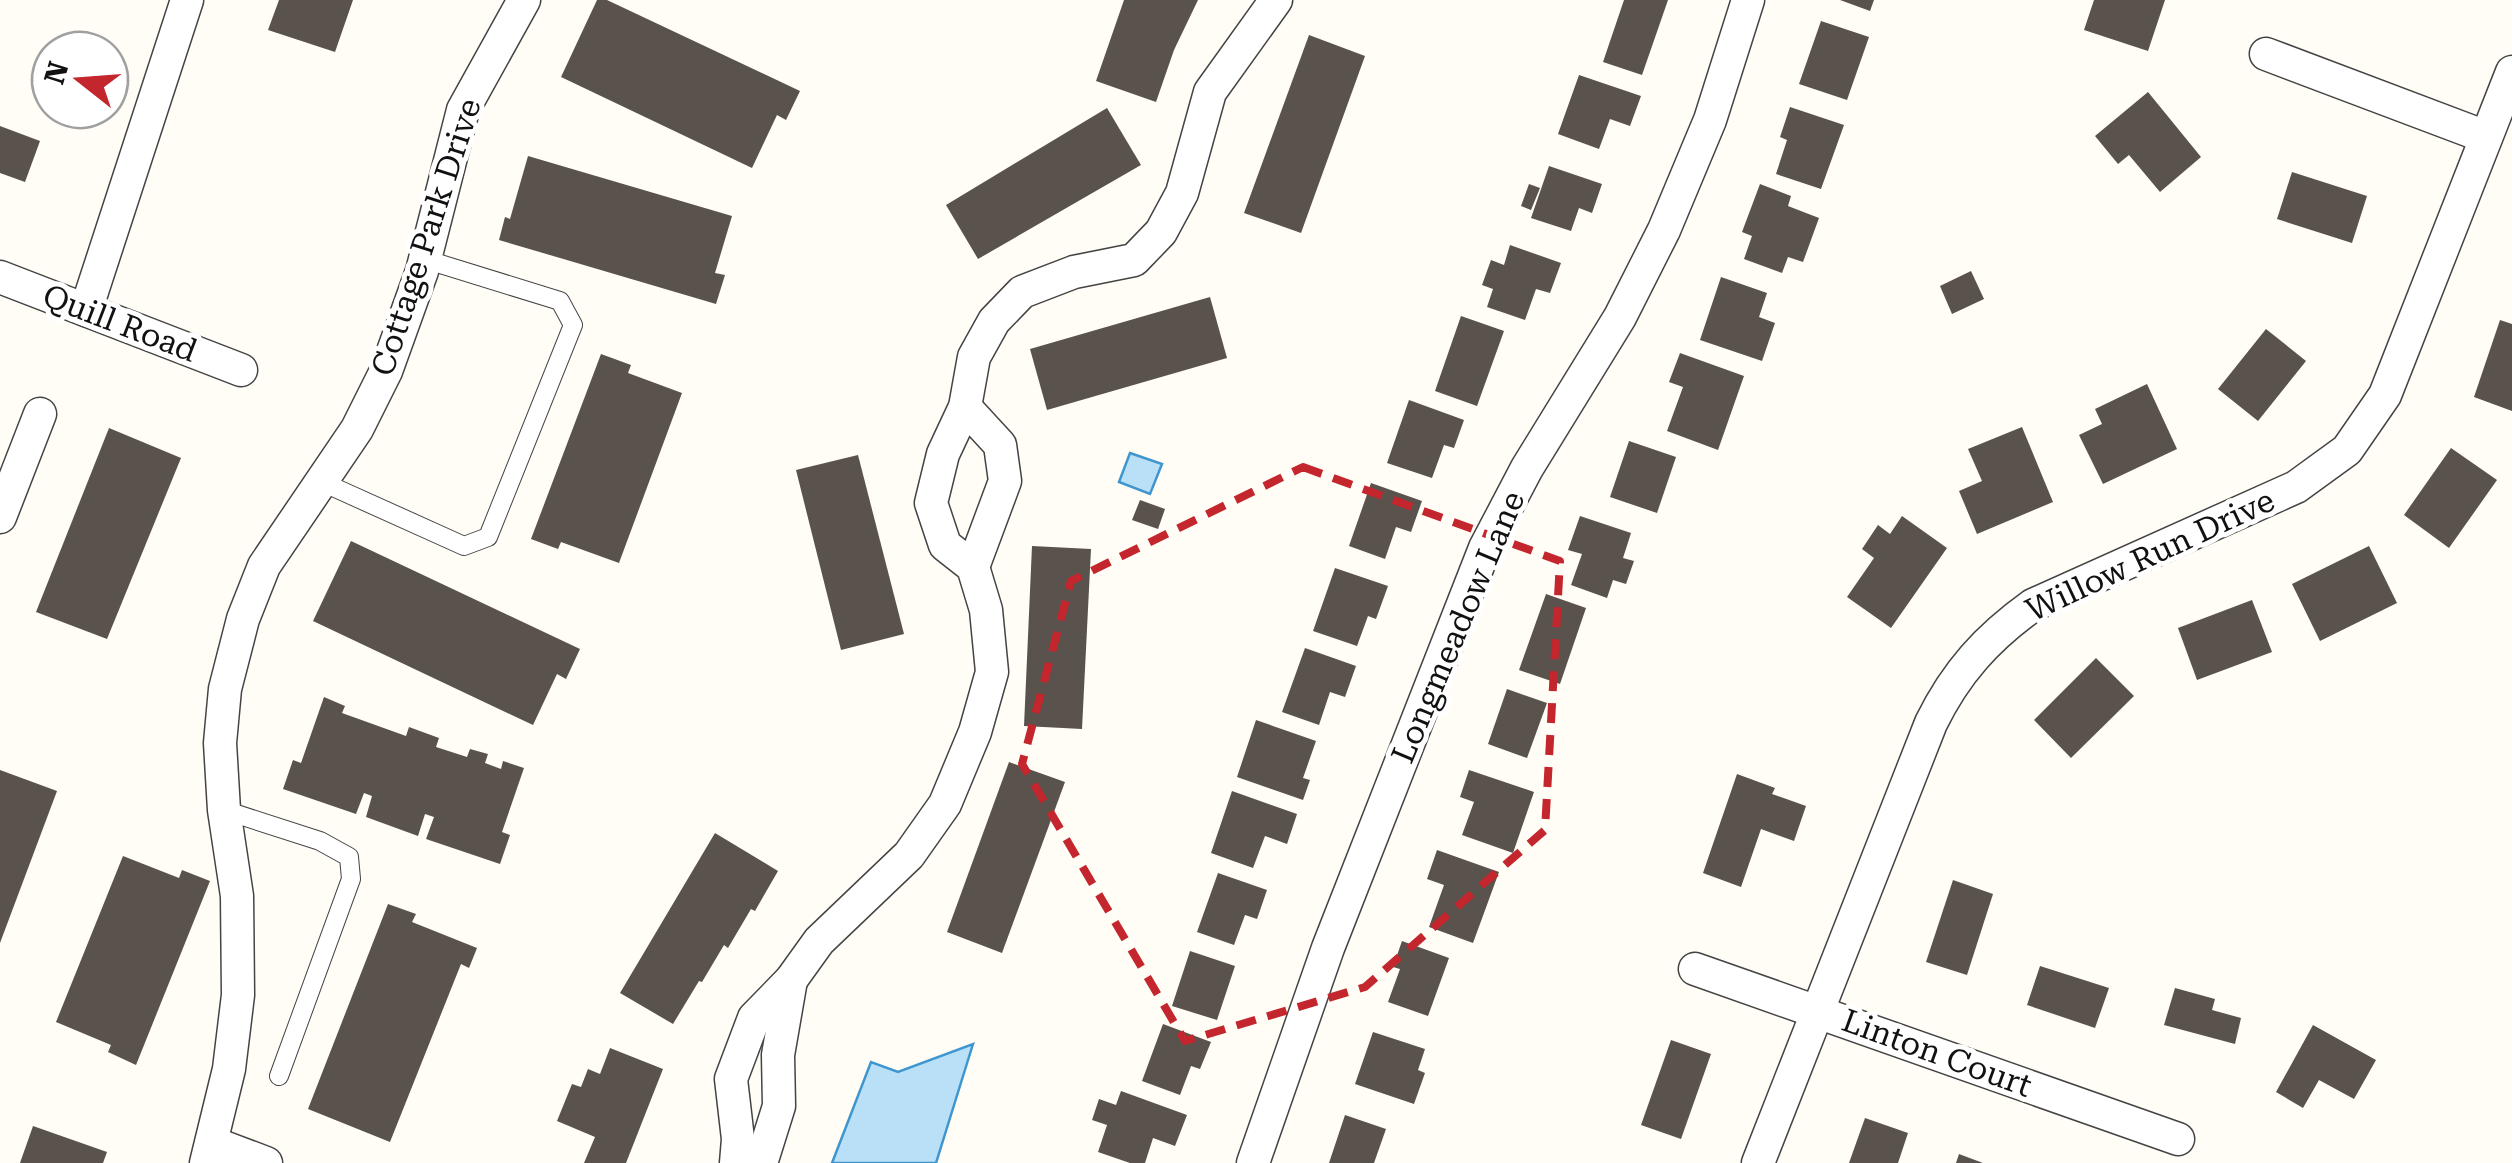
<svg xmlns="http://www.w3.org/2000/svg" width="2512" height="1163" viewBox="0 0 2512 1163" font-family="'Roboto Serif',serif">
<rect width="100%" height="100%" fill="#fffdf5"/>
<g fill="#b9e0f7" stroke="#3f96cf" stroke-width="2.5">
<path d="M1130 453 1162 464 1150 494 1119 482Z"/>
<path d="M973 1044 936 1163H832L871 1062 898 1072Z"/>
</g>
<g fill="#5a524d">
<path d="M279 0H353L335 52 268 30Z"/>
<path d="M597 0H607L800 91 786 120 777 115 752 168 561 77Z"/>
<path d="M1124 0H1198L1174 50 1156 102 1096 81Z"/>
<path d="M1624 0H1668L1642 75 1603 62Z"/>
<path d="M1840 0H1874L1870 11Z"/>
<path d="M2094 0H2165L2148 51 2084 30Z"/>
<path d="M1821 21 1869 37 1847 100 1799 84Z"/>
<path d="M1309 35 1365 56 1301 233 1244 213Z"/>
<path d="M1579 75 1641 96 1630 126 1610 119 1599 149 1558 134Z"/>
<path d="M2148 92 2201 157 2160 192 2129 155 2118 164 2095 136Z"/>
<path d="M1790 107 1844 125 1821 189 1776 174 1787 140 1780 137Z"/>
<path d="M1107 108 1141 165 978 259 946 205Z"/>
<path d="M0 126 40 141 25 182 0 173Z"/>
<path d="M528 156 732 216 715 273 725 275 716 304 499 240 505 217 510 219Z"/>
<path d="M1549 166 1602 184 1592 213 1579 208 1571 231 1531 218Z"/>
<path d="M2292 172 2367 196 2352 243 2277 219Z"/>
<path d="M1529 184 1540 188 1531 210 1521 206Z"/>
<path d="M1760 184 1791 196 1788 206 1819 218 1803 262 1788 257 1782 273 1744 259 1752 236 1742 232Z"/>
<path d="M1510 245 1561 263 1550 293 1536 289 1525 320 1487 307 1493 289 1482 285 1491 260 1504 265Z"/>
<path d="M1971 271 1984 299 1952 314 1940 286Z"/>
<path d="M1721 277 1767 293 1759 317 1775 323 1762 361 1700 340Z"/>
<path d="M1210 297 1227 358 1047 410 1030 349Z"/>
<path d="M1461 316 1504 331 1477 406 1435 391Z"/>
<path d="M2500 320 2512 324V411L2474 397Z"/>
<path d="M2266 329 2306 361 2258 421 2218 389Z"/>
<path d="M1680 353 1744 376 1718 450 1667 431 1683 387 1669 382Z"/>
<path d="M601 354 631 365 628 373 682 393 619 563 561 542 558 549 531 539Z"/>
<path d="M2147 384 2177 449 2103 484 2079 435 2102 424 2095 409Z"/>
<path d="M1409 400 1464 420 1454 448 1444 445 1432 478 1387 463Z"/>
<path d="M2022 427 2053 502 1977 534 1959 491 1982 481 1968 449Z"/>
<path d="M109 428 181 458 107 639 36 612Z"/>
<path d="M1629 441 1676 457 1657 513 1610 497Z"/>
<path d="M2451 448 2497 480 2449 548 2404 515Z"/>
<path d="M858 455 904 634 841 650 796 470Z"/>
<path d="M1371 483 1422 501 1411 532 1396 527 1385 559 1349 546Z"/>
<path d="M1140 500 1165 509 1158 529 1132 520Z"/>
<path d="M1580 516 1631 533 1623 558 1634 561 1626 584 1613 580 1607 598 1571 585 1582 554 1568 550Z"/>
<path d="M1902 516 1947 548 1891 628 1847 597 1874 558 1862 549 1878 525 1890 534Z"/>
<path d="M351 541 580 649 566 679 557 674 533 725 313 621Z"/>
<path d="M1032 546 1091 549 1082 729 1024 726Z"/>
<path d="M2369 546 2397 603 2320 641 2292 584Z"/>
<path d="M1335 568 1388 586 1376 619 1368 616 1357 646 1313 631Z"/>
<path d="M1546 594 1586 608 1560 684 1519 670Z"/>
<path d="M2252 600 2272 652 2197 680 2178 628Z"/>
<path d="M1305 648 1356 666 1345 697 1330 692 1319 725 1282 712Z"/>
<path d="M2096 658 2134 696 2071 758 2034 720Z"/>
<path d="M1507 689 1547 703 1527 758 1488 744Z"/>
<path d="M324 697 345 706 342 713 406 736 409 727 439 738 436 747 467 757 470 749 488 754 485 763 501 769 503 761 524 768 502 832 510 835 500 864 426 839 434 817 425 814 418 836 366 817 372 796 364 793 356 814 283 789 293 760 301 763Z"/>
<path d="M1256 720 1316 741 1303 778 1310 780 1303 800 1237 777Z"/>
<path d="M1009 762 1065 782 1002 953 947 932Z"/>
<path d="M0 770 57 791 0 943Z"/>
<path d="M1469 770 1534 792 1513 853 1462 835 1474 802 1460 797Z"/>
<path d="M1737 774 1775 788 1772 794 1806 806 1794 841 1761 829 1741 887 1703 873Z"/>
<path d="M1232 791 1297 814 1287 844 1265 836 1253 868 1211 853Z"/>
<path d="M715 833 778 871 755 911 751 909 728 948 724 945 702 982 699 981 673 1024 620 993Z"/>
<path d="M1437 850 1499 872 1473 943 1429 927 1444 885 1427 879Z"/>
<path d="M123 856 179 878 182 870 210 881 136 1065 108 1052 111 1045 56 1022Z"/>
<path d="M1218 873 1267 890 1257 919 1245 915 1234 945 1197 932Z"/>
<path d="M1953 880 1993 894 1967 975 1926 962Z"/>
<path d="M388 904 416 914 412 922 477 948 469 968 461 964 390 1142 308 1109Z"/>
<path d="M1402 941 1449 958 1428 1016 1388 1002 1400 969 1393 967Z"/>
<path d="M1190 951 1235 966 1217 1020 1172 1006Z"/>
<path d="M2040 966 2109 988 2095 1028 2027 1005Z"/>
<path d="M2175 988 2215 999 2212 1010 2241 1018 2235 1044 2164 1025Z"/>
<path d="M1163 1024 1211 1042 1200 1069 1191 1066 1180 1095 1142 1081Z"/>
<path d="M2313 1025 2376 1060 2354 1099 2319 1080 2303 1108 2276 1092Z"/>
<path d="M1373 1032 1425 1049 1418 1070 1425 1073 1414 1104 1355 1084Z"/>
<path d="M1671 1040 1711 1054 1681 1139 1641 1125Z"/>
<path d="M610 1048 663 1069 626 1163H584L595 1137 557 1121 572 1084 581 1087 588 1069 600 1074Z"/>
<path d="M1121 1091 1187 1115 1175 1146 1153 1138 1145 1163H1130L1098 1152 1107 1125 1092 1120 1099 1099 1116 1105Z"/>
<path d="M1345 1115 1386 1129 1374 1163H1329Z"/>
<path d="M1865 1118 1908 1133 1898 1163H1849Z"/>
<path d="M33 1126 107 1152 103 1163H20Z"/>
<path d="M1959 1154 1983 1163H1956Z"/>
</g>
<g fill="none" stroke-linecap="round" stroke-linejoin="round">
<g stroke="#444" stroke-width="20">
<g id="lane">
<path d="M322 482 464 546 488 537 573 325 560 301 424 259"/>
<path d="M224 810 320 841 349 857 351 879 279 1076"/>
</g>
</g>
<g stroke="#444" stroke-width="35">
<g id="street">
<path d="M2266 54 2486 137"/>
<path d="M0 277 241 370"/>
<path d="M86 310 187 0"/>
<path d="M965 407 1000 445 1005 481 973 567"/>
<path d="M0 517 40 414"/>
<path d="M1695 969 2178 1139"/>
<path d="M213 1143 266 1163"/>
<path d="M206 1163 229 1069 238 995 237 896 224 810 220 743 225 689 243 619 264 566 357 429 386 371 422 271 463 110 524 0"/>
<path d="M736 1163 738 1139 731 1079 754 1018 791 980 819 941 909 855 945 804 975 732 992 672 986 610 973 567 945 545 931 503 943 454 965 407 974 357 994 321 1022 292 1074 272 1134 260 1161 232 1182 193 1210 92 1276 0"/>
<path d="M758 1163 763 1157 779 1106 778 1055 791 980"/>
<path d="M1253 1163 1328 948 1485 548 1527 468 1620 317 1664 230 1710 120 1748 0"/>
<path d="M1758 1163 1931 723C1956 672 1987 638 2033 605L2296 487 2347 450 2385 395 2512 72"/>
</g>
</g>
<use href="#lane" stroke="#fff" stroke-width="18"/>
<use href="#street" stroke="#fff" stroke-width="32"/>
</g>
<path fill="none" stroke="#c4262e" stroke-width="8" stroke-dasharray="20 12" stroke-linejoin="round" d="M1303 467 1560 561 1545 830 1365 987 1185 1041 1022 764 1071 581Z"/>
<g text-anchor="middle" stroke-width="10" stroke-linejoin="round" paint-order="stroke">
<g font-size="32" fill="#111" stroke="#fff">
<text transform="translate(426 237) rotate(-72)" y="11">Cottage Park Drive</text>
<text transform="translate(120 323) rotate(21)" y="11">Quill Road</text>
<text transform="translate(2150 555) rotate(-25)" y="11">Willow Run Drive</text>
<text transform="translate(1458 627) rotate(-67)" y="11">Longmeadow Lane</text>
<text transform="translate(1937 1053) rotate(20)" y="11">Linton Court</text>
</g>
</g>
<g transform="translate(80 80) rotate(287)"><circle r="48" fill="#ffffff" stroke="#a0a0a0" stroke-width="2.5"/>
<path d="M0-8L18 38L0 25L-18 38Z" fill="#c4262e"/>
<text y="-15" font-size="28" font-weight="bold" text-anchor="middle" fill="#111111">N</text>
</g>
</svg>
